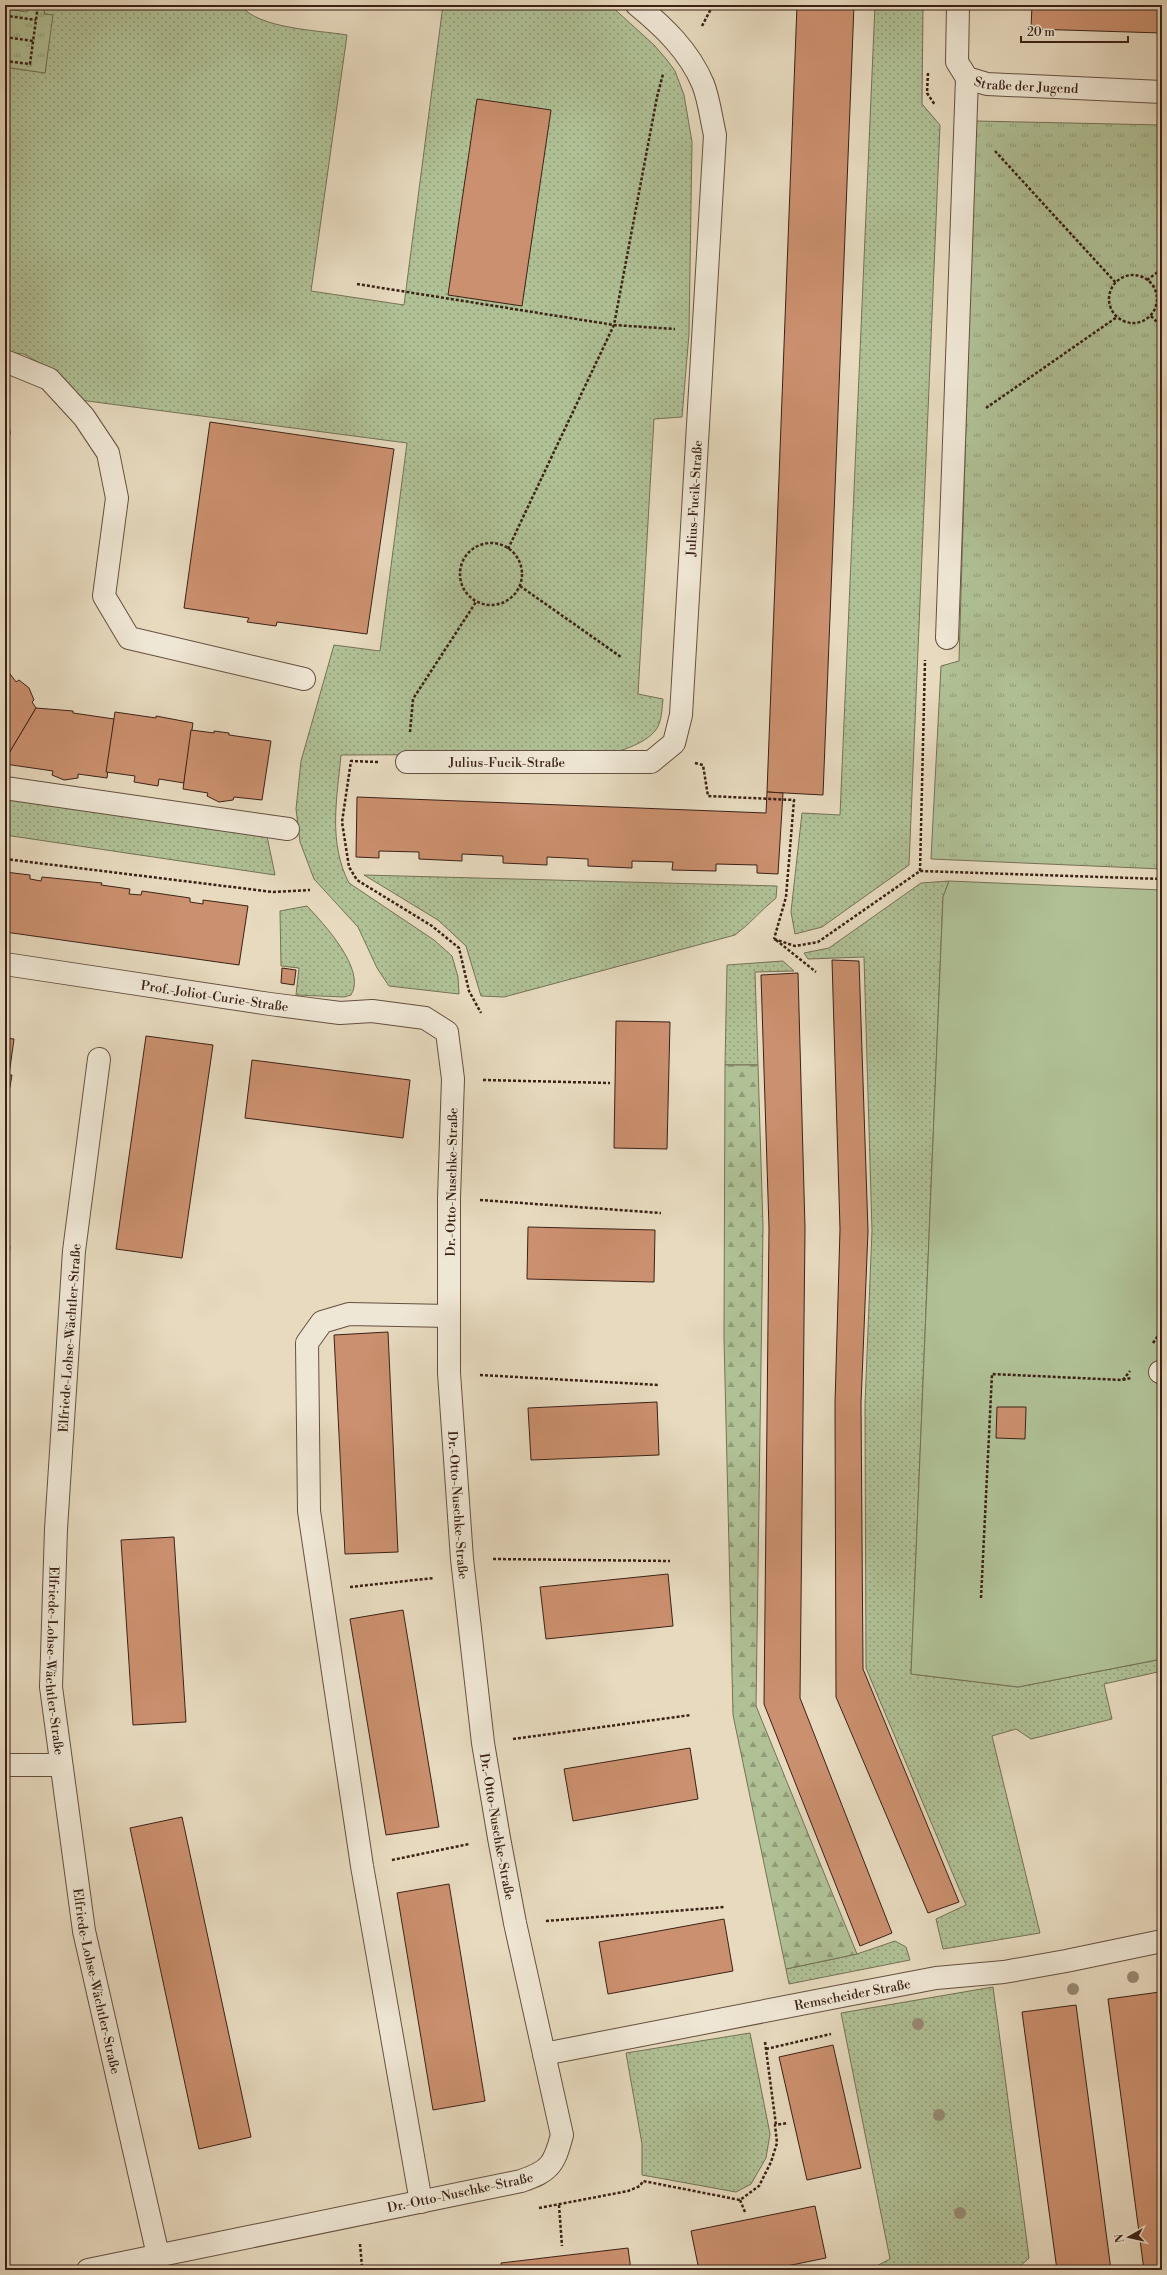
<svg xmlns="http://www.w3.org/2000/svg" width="1167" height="2275" viewBox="0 0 1167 2275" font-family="'Libre Bodoni',serif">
<defs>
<pattern id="grass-dots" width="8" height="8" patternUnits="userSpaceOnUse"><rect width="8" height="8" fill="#b0c196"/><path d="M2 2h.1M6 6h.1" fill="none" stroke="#909c79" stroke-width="1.8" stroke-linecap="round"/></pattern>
<pattern id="forest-firs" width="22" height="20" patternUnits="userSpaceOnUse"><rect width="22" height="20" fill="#b0c196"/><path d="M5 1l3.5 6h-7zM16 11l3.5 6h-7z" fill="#909c79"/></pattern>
<pattern id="park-tufts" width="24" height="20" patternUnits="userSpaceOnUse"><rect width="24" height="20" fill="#b0c196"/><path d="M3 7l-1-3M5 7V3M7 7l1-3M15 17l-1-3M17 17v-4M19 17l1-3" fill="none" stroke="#909c79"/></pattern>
</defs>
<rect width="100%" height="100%" fill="#e7dabf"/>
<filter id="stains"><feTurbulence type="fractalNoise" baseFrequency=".005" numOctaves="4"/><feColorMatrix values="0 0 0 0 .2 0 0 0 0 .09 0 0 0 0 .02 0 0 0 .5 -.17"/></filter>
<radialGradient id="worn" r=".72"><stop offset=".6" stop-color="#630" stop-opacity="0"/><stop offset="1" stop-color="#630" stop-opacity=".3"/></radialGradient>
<g fill="url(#grass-dots)" stroke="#767156">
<path d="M45 5H240C259 29 317 30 347 35L311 291 404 305 443 5H610L654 45 667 60 675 71 684 95 692 142 689 334 682 417 654 419 638 694 663 699C662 707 662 717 659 724 653 741 624 750 609 754L341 755C337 798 328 843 349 883L434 940 452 956 458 977 459 994 389 986 377 968 358 927 314 879 300 842 296 809 301 761 334 645 380 651 407 443 80 400 57 373 24 354 5 352V67L45 73 52 15 44 14Z"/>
<path d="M875 5H923L922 104 940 125 909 865 822 927 795 934 791 912 802 813 840 815Z"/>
<path d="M5 799 267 836 275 875 5 835Z"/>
<path d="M364 875 777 886 776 898C761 910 750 924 735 935L504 997 481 996 466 946 438 920Z"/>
<path d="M949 881 943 897 911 1674 1018 1687 1162 1659V1671L1104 1684 1112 1719 1031 1739 1016 1729 992 1736 1040 1933 943 1949 936 1919 966 1905 866 1668 865 1404 872 1231 864 957 808 959 804 953 829 948 921 883Z"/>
<path d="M307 906C323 923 367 970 351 995L344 997 296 995 299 968 281 966 280 911Z"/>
<path d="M783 961 794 971 755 972 758 1065H725L727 965Z"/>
<path d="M895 1941 906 1947 910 1960 789 1984 786 1969 857 1954Z"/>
<path d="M993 1987 1029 2258 1016 2270H869L890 2259 841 2013Z"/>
<path d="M750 2033 770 2134 766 2158 751 2184 736 2192 642 2175V2144L626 2053Z"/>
</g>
<path fill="url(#forest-firs)" stroke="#767156" d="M725 1065H758L763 1227 756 1706 857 1954 786 1969 733 1715 724 1338Z"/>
<g fill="url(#park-tufts)" stroke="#767156">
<path d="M28 5H45L44 14 53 15 45 73 5 67V9L27 12Z"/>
<path d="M975 121 1162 125V869L931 859 941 666 959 661Z"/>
</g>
<path fill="#b0c196" stroke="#767156" d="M949 881 1162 890V1659L1018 1687 911 1674 943 897Z"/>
<g fill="#cb906f" stroke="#3b2116">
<path d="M797 5H854L823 795 767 792Z"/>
<path d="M1032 5H1162V33L1031 29Z"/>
<path d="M477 99 551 110 522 306 448 295Z"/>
<path d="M5 421 9 422 10 434 5 447Z"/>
<path d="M210 422 394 449 367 634 277 622 276 626 247 622 249 618 184 608Z"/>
<path d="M5 667 16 682 19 680 29 688 34 700 32 702 36 708 5 760Z"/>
<path d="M36 708 73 711V713L114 719 107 778 78 774V778L64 780 52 775 53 771 5 764V760Z"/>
<path d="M115 712 156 718V716L193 723 184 783 159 779 158 786 134 782 135 776 106 772Z"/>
<path d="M191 730 214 733V731L229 733V735L271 741 262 800 234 797 233 800 219 802 207 796 208 793 183 789Z"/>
<path d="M767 792 783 793 778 874 757 873V865L716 864V871L672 870 673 862 632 861V868L588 866V859L547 857V865L503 863V856L462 854V861L419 859V852L379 851V858L356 857 357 797 766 813Z"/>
<path d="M5 872 30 875V879L41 881 42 877 102 883 101 885 130 889 129 894 141 895 142 891 190 898V902L203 904V900L248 906 239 965 5 932Z"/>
<path d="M832 960 859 961 868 1231 861 1403 863 1669 959 1902 928 1913 836 1697 835 1403 840 1229Z"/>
<path d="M282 968 296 970 294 985 281 983Z"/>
<path d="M798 973 805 1228 800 1698 892 1933 860 1946 764 1704 769 1228 761 975Z"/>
<path d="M616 1021 670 1022 667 1149 614 1148Z"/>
<path d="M146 1036 213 1045 182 1258 116 1249Z"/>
<path d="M5 1038 14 1039 9 1075H12L9 1092H6L5 1102Z"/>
<path d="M252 1060 410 1080 403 1138 245 1118Z"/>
<path d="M528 1227 655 1230 654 1282 527 1279Z"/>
<path d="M5 1246H10L5 1295Z"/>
<path d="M388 1332 398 1552 345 1554 334 1335Z"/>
<path d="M657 1402 659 1455 531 1460 528 1408Z"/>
<path d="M997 1407H1026L1025 1439 996 1438Z"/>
<path d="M174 1537 186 1722 133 1725 121 1540Z"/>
<path d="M668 1574 673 1626 546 1639 540 1587Z"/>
<path d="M403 1610 439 1827 386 1835 350 1619Z"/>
<path d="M690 1748 698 1799 573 1821 564 1769Z"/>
<path d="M182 1817 251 2137 199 2149 130 1828Z"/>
<path d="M449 1884 485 2101 433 2110 397 1893Z"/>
<path d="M724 1919 733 1971 608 1994 599 1942Z"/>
<path d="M1160 1992 1162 2008V2270H1144L1108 1999Z"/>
<path d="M1076 2005 1111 2270H1057L1022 2012Z"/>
<path d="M833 2045 861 2168 807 2180 779 2057Z"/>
<path d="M815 2206 826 2258 767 2270H699L691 2231Z"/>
<path d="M628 2248 631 2270H502L501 2263Z"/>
<path d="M427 2266V2270H395Z"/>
</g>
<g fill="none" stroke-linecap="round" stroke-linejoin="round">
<g stroke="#664f40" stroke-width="24">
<g id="minor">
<path id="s1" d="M958 5 957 62 967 78 987 84 1162 92"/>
<path d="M5 361 49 379 84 417 108 453 117 498 104 596 129 638 304 679"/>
<path d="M947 638 967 78"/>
<path id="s2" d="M407 762H651L674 743 681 715 715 135C711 118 709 99 703 84 689 51 664 27 637 5"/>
<path d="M5 788 288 829"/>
<path id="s3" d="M5 964 270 1004 340 1013 372 1011 425 1018 447 1032 453 1079 449 1198V1373L462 1559 483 1743 499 1838 515 1923 562 2135C554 2165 550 2171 521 2181L88 2270"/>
<path id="s4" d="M99 1059 74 1251 56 1529 51 1687 84 1931 158 2255"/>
<path d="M1160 1372 1162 1373"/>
<path d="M5 1765H60"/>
<path id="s5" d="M544 2054 847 1995 936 1978 1004 1972 1066 1961 1162 1941"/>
<path d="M421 2202 362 1866 309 1511 307 1343 322 1322 349 1314 449 1316"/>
</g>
</g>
<g stroke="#3b2116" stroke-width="2.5" stroke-dasharray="3 2" stroke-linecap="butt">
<path d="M702 26 713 5"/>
<path d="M5 37 33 41"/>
<path d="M5 39 8 16 36 20"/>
<path d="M5 61 30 64 38 5"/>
<path d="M928 73 927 93 935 105"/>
<path d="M995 151 1116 283"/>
<circle cx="1133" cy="299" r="24"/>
<path d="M1147 280 1162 269"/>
<path d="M357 284 614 325 675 329"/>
<path d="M1151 316 1162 327"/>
<path d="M986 408 1117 317"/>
<circle cx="491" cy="574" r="31"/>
<path d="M508 549 614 325 657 97 663 74"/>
<path d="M520 586 621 657"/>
<path d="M410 732 413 699 476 602"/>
<path d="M378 762 351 761 342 822 349 867 357 880 432 926 459 948 469 991 481 1013"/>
<path d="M695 763 703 765 708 796 794 800 786 897 774 939"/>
<path d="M5 859 273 892 310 890"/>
<path d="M920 871 925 660"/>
<path d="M774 939 795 946 818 942 920 871 1162 879"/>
<path d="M776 940 816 972"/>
<path d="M483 1080 610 1083"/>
<path d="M480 1200 661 1213"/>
<path d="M1153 1343 1162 1330"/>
<path d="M480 1375 659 1385"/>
<path d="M1123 1380 1130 1371"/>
<path d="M493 1559 670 1561"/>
<path d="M350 1587 434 1578"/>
<path d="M981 1598 992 1374 1122 1380 1131 1378"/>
<path d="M513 1739 691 1715"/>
<path d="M392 1860 469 1844"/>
<path d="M546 1921 725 1907"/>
<path d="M765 2042 776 2125"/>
<path d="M766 2049 831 2034"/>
<path d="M740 2200 745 2212"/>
<path d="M559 2205 562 2246"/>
<path d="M539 2208 628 2191 640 2186 643 2181 740 2200 759 2186 771 2162 777 2143 775 2125 787 2123"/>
<path d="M360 2244 362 2267"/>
</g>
<use href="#minor" stroke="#efe7d5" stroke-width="22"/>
</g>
<g fill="#988a74">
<circle cx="1133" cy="1977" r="6"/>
<circle cx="1073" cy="1989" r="6"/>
<circle cx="918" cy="2024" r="6"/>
<circle cx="939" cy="2115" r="6"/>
<circle cx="960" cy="2213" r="6"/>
</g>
<g text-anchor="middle" stroke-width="4" stroke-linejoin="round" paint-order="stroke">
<g font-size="13" fill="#3b2116" stroke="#efe7d5">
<text dy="5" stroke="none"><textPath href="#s1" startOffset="136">Straße der Jugend</textPath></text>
<text dy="5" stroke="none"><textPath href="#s2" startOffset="520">Julius-Fucik-Straße</textPath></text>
<text dy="5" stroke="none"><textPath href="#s2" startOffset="100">Julius-Fucik-Straße</textPath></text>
<text dy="5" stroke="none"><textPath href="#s3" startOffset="212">Prof.-Joliot-Curie-Straße</textPath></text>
<text transform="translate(451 1182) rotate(-89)" y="5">Dr.-Otto-Nuschke-Straße</text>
<text transform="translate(69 1338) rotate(-86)" y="5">Elfriede-Lohse-Wächtler-Straße</text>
<text dy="5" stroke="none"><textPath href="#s3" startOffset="924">Dr.-Otto-Nuschke-Straße</textPath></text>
<text dy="5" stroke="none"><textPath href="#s4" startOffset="604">Elfriede-Lohse-Wächtler-Straße</textPath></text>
<text dy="5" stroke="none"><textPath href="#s3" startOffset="1248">Dr.-Otto-Nuschke-Straße</textPath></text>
<text dy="5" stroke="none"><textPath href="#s4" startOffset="928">Elfriede-Lohse-Wächtler-Straße</textPath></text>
<text dy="5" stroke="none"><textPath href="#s5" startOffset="314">Remscheider Straße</textPath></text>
<text transform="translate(460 2192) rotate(-12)" y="5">Dr.-Otto-Nuschke-Straße</text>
</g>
</g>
<rect width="1167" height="2275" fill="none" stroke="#e7dabf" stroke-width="20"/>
<rect x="6" y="6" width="1155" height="2263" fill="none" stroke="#3b2116" stroke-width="2"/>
<rect x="10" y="10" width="1147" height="2255" fill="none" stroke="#3b2116"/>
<g transform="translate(1129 2237) rotate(262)" stroke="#efe7d5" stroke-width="3" paint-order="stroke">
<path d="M0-3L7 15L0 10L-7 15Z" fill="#3b2116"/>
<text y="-6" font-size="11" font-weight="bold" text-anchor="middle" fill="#3b2116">N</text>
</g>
<path d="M1021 36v6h107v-6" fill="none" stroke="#3b2116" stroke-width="2"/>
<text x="1027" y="36" font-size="12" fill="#3b2116" stroke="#efe7d5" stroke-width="3" paint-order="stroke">20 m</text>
<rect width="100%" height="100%" filter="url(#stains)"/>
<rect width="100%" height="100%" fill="url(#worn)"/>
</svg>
